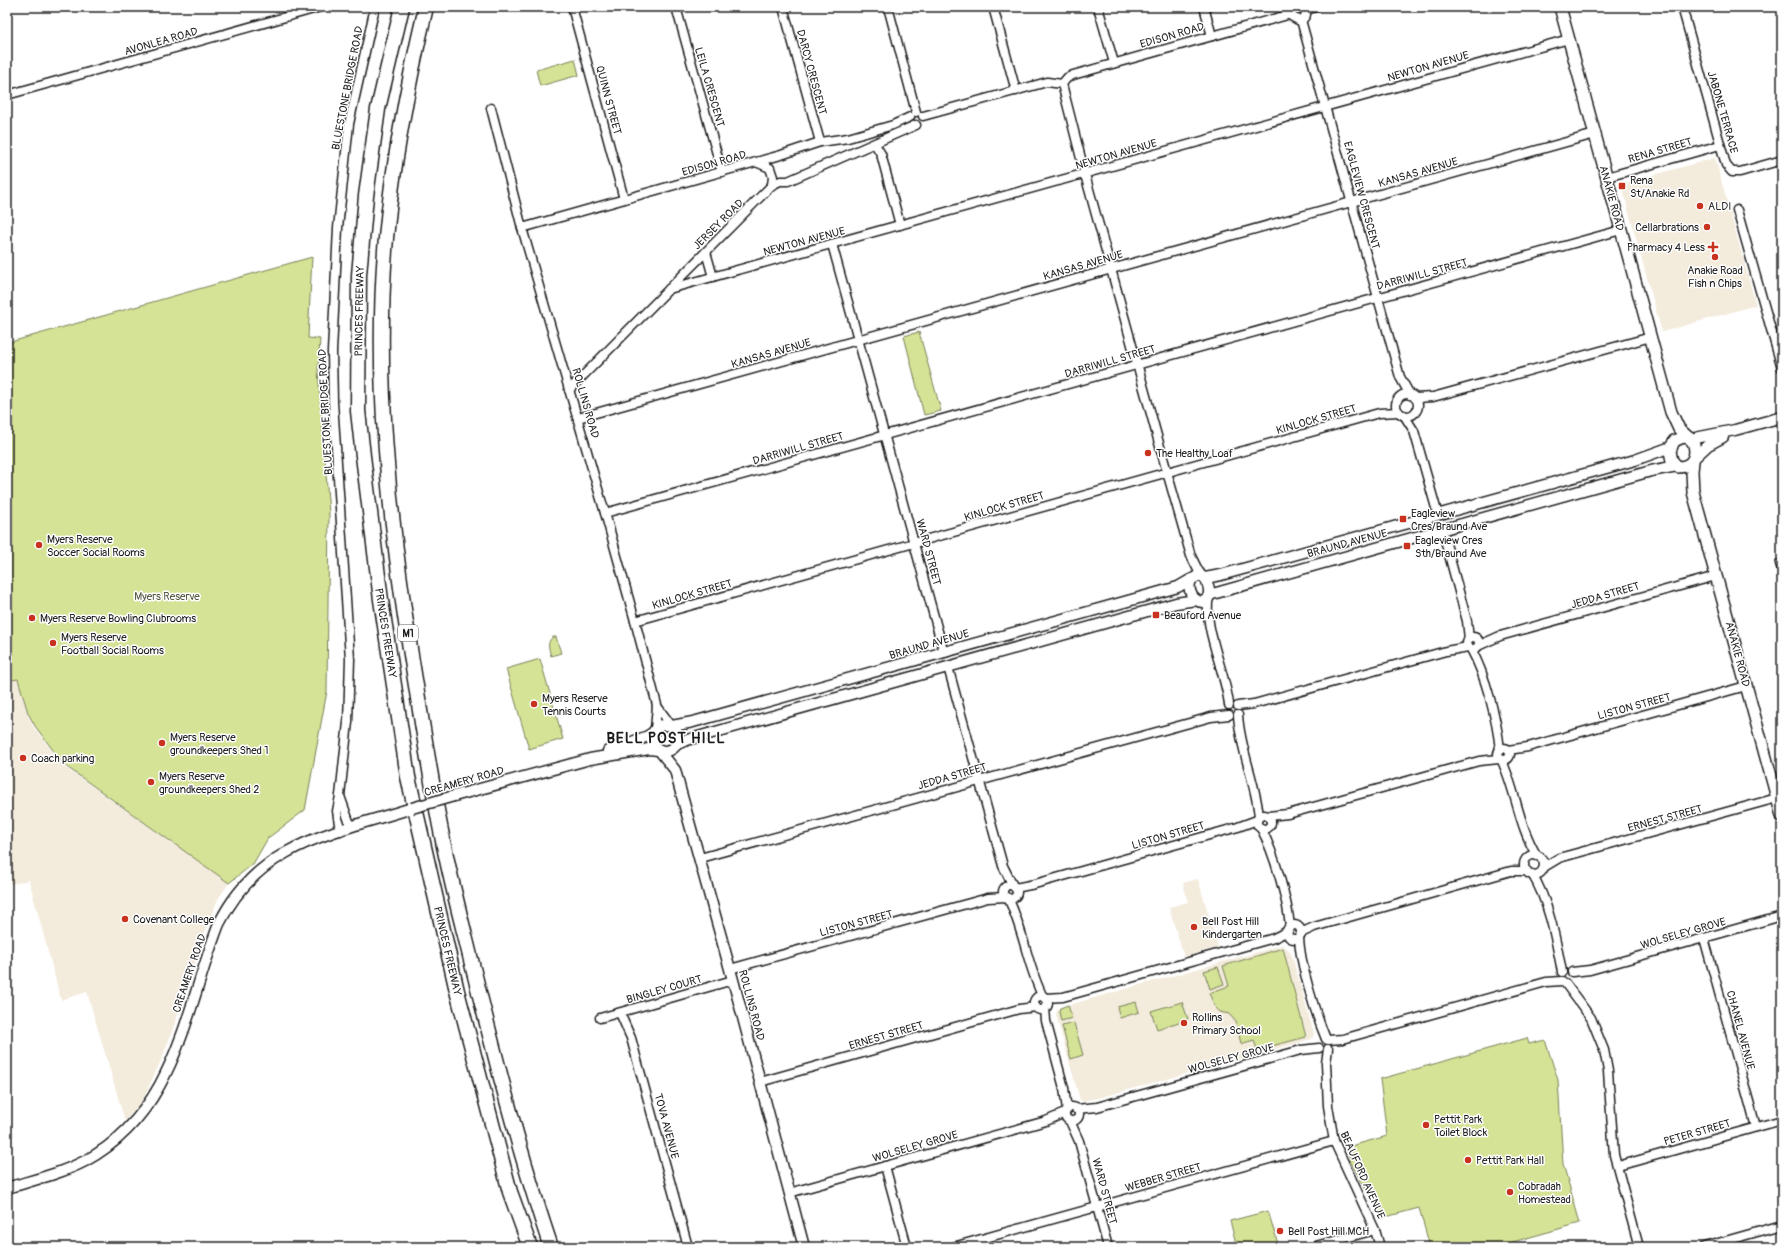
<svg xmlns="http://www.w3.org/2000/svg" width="1789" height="1254" viewBox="0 0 1789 1254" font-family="Pangolin,sans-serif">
<rect width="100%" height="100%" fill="#fff"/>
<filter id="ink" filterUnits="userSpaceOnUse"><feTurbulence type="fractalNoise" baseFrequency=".025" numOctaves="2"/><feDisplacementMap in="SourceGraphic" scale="8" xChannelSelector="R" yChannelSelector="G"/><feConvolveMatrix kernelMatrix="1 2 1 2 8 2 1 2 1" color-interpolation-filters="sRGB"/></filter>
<g filter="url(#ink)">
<g fill="#f3ebdc">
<path d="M1715 158 1756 305 1662 332 1621 184Z"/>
<path d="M18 679 27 713 33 726 63 766 229 883 218 899 202 939 190 981 163 1056 142 1101 125 1121 87 992 61 1000 29 880 7 885V682Z"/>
<path d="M1198 879 1218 947 1184 957 1169 907 1188 902 1183 883Z"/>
<path d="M1282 945 1289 950 1292 956 1314 1034 1312 1039 1098 1098 1083 1101 1080 1100 1056 1015 1058 1008Z"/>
</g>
<g fill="#d5e396" stroke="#788059">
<path d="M575 59 579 75 540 86 536 70Z"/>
<path d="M312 257 308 338 320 339 318 370 329 513 327 691 305 810 268 838 253 864 229 883 64 765 35 726 28 713 18 679 7 681V343Z"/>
<path d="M919 332 941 411 924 415 904 336Z"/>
<path d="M553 637H556L561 653 551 656C549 649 546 642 553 637Z"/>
<path d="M540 659 563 739 529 749 506 669Z"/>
<path d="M1283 948 1306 1037 1257 1050 1254 1040 1241 1044 1236 1022 1229 1014 1220 1012 1215 1007 1209 993 1229 986 1223 966Z"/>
<path d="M1218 967 1224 984 1210 989 1204 971Z"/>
<path d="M1136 1002 1139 1012 1120 1018 1117 1007Z"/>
<path d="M1182 1002 1188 1019 1157 1029 1151 1011Z"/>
<path d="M1068 1005 1072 1018 1061 1021 1059 1012 1060 1008Z"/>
<path d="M1074 1023 1083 1055 1071 1059 1062 1026Z"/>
<path d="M1527 1038 1529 1044 1545 1040 1558 1080 1563 1164 1580 1223 1495 1247H1430L1419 1208 1382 1218 1351 1163 1347 1147 1387 1136 1380 1079Z"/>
<path d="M1268 1211 1279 1247H1237L1230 1221Z"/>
</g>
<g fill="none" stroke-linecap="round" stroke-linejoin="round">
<g stroke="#1c1c1c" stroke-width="11">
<g id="minor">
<path d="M572 7 624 199"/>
<path d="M676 7 722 172"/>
<path d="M783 7 820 142"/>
<path d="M888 7 916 112"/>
<path d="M993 7 1016 91"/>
<path d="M1098 7 1114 63"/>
<path d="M1204 7 1212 36"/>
<path d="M1292 7 1291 11V16L1298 20 1303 19 1306 15 1305 7"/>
<path d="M1682 7 1726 165 1732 172H1740L1782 160"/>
<path d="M1306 10 1316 7"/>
<path d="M1301 20 1400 377 1410 395"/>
<path d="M1062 84 1067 78 1073 75 1291 14"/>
<path d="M7 95 321 7"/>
<path d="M491 108 522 228 605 513 635 621 657 705 655 730"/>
<path d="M923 116 1047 82 1062 84 1087 182 1167 472 1191 556 1198 570 1203 577"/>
<path d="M875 144 881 154 900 225"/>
<path d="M756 162 770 168 773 177 772 185"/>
<path d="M1607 177 1720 145"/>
<path d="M1737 210 1782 368"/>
<path d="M522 228 781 155 820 142 848 138 893 125 910 117"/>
<path d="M832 244 944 653"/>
<path d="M706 252 713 277"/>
<path d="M669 289 1569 39"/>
<path d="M569 390 772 185 780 181H788L916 125"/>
<circle cx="1407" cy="405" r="11"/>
<path d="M1415 398 1433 397 1651 337"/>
<path d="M1404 415 1414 431 1438 515"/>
<path d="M578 418 1595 134"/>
<path d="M605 513 1621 230"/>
<path d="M1442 529 1467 621 1469 639"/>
<path d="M1780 564 1782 569"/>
<path d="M1209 597C1202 625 1226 673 1229 705"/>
<path d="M635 621 1379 413 1399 412"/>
<circle cx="1473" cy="643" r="6"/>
<path d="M1480 645 1500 636 1716 576"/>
<path d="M1471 649C1486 676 1497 720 1500 750"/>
<path d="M948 667 1003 866 1013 886"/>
<path d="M657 706 671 725"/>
<path d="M1238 706 1254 704 1446 651 1468 647"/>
<path d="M1238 715C1240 750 1256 782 1259 817"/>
<circle cx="1504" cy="754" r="6"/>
<path d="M1508 750 1528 747 1746 686"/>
<path d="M1502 761C1516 791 1519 827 1537 856"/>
<path d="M340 796 351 827"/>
<circle cx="1264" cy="822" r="7"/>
<path d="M1268 816 1288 814 1479 761 1499 759"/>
<path d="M1261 828C1274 853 1288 900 1290 928"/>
<path d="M340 831 337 811 340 796 348 722 350 659 333 402 332 352 338 228 349 124 375 7"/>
<circle cx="1534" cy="865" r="10"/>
<path d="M700 858 1211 717 1229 715"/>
<path d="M1544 867 1559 858 1777 798"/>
<path d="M1532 874C1549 901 1556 941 1562 972"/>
<circle cx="1010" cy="892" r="7"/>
<path d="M1015 888 1035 884 1238 827 1257 820"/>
<path d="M1008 898C1024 930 1027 966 1043 997"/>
<circle cx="1294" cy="932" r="7"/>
<path d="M1301 933 1314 927 1511 871H1527"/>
<path d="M1299 937C1300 964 1315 1013 1326 1039"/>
<path d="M1704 938 1756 1127"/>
<path d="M730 969 988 898 1006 897"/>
<path d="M1572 972 1590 970 1782 916"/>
<path d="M1565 983 1591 1018 1604 1050 1608 1071 1614 1155 1639 1247"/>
<circle cx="1041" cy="1003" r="7"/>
<path d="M1045 998 1063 997 1274 938 1288 931"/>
<path d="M1045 1008 1046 1021 1064 1088 1067 1110"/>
<path d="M620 1013 631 1038 688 1247"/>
<path d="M600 1018 733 980"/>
<path d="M1328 1040 1343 1039 1546 982 1562 981"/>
<path d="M1328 1049 1326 1063 1328 1106 1334 1141 1375 1230 1380 1247"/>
<path d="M760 1082 1019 1009 1036 1007"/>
<circle cx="1072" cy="1114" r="7"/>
<path d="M1076 1109 1097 1107 1301 1050 1319 1048"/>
<path d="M1070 1121 1079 1141 1108 1247"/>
<path d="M885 1166 907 1247"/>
<path d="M1618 1166 1782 1120"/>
<path d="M789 1193 1046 1121 1065 1113"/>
<path d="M953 1247 1334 1141"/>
<path d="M1312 1247 1375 1230"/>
<path d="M1704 1247 1782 1225"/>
</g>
</g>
<g stroke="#1c1c1c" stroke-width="13">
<g id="tertiary">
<path d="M1690 439 1735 430 1782 417"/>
<path d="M1693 459 1708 445 1723 437"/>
<path d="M1199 575 1206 579 1209 589V597L1203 602C1192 602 1187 589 1191 580Z"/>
<path d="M1205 578 1221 575 1635 460 1671 447"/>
<path d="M1209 595 1651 471 1677 466"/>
<circle cx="665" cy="738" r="13"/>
<path d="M672 726 693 722 1178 587 1190 580"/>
<path d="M677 744 687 740 1176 603 1196 600"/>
<path d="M659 750 675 770 680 789 733 980 804 1247"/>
<path d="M608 751 648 736 654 732"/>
<path d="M454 796 590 759 649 749 658 750"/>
<path d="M7 1188C33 1180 60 1174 85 1161 176 1112 185 1011 219 924 258 843 334 833 412 808"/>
</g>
</g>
<g stroke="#1c1c1c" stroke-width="14">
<g id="secondary">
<path d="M1560 7 1671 412 1679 429 1689 438"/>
<path d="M1683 437 1689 438 1693 442C1698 455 1693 467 1678 467L1672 461 1670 451 1674 441Z"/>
<path d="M1693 461 1692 471 1693 492 1782 816"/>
</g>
</g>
<g stroke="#1c1c1c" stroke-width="17">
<g id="motorway">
<path d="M402 7 378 109 366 196 359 275 358 411 363 456 381 600 408 777 457 991 510 1192 530 1247"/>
<path d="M426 7C408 83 393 160 386 238 374 378 389 517 411 655 421 716 430 776 442 836 450 878 461 919 471 960 495 1056 519 1153 551 1247"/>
</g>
</g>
<use href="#minor" stroke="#fff" stroke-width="8"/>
<use href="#tertiary" stroke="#fff" stroke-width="10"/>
<use href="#secondary" stroke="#fff" stroke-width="11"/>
<use href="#motorway" stroke="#fff" stroke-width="14"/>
<g stroke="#1c1c1c" stroke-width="13" stroke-linecap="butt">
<path id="tertiary-bridge" d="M412 808 454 796"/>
</g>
<use href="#tertiary-bridge" stroke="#fff" stroke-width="10"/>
</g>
</g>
<g fill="#c8321e" stroke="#fff" stroke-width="1.5">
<rect x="1618" y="182" width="8" height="8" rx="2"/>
<circle cx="1700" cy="206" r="4"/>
<circle cx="1707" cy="227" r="4"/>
<path d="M1711 241h4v4h4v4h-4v4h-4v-4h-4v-4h4z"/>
<circle cx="1715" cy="257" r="4"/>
<circle cx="1148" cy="453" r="4"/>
<rect x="1399" y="515" width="8" height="8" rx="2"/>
<circle cx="39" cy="545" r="4"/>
<rect x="1403" y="542" width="8" height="8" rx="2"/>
<rect x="1152" y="611" width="8" height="8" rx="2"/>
<circle cx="32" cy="618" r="4"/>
<circle cx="53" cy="643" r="4"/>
<circle cx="534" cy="704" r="4"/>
<circle cx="162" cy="743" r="4"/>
<circle cx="23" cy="758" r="4"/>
<circle cx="151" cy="782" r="4"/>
<circle cx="125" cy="919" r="4"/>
<circle cx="1194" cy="927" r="4"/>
<circle cx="1184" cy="1023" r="4"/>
<circle cx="1426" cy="1125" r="4"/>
<circle cx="1468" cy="1160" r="4"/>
<circle cx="1510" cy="1192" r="4"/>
<circle cx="1280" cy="1231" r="4"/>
</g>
<g text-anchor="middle" stroke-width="3" stroke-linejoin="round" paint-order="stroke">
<rect fill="#fff" stroke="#606060" stroke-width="1" x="398" y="625" width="20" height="16" rx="3"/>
<g font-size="10" font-weight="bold" fill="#1c1c1c">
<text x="408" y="637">M1</text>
</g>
<g font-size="11" fill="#1c1c1c" stroke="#fff">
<text transform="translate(1172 35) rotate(-16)" y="4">EDISON ROAD</text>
<text transform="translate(161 41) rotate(-16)" y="4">AVONLEA ROAD</text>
<text transform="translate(1428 66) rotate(-16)" y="4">NEWTON AVENUE</text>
<text transform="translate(812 72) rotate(75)" y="4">DARCY CRESCENT</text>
<text transform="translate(710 87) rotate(74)" y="4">LEILA CRESCENT</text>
<text transform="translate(347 88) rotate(-79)" y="4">BLUESTONE BRIDGE ROAD</text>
<text transform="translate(609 100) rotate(75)" y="4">QUINN STREET</text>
<text transform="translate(1723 112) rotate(74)" y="4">JABONE TERRACE</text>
<text transform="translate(1660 150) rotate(-16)" y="4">RENA STREET</text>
<text transform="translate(1116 154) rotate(-16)" y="4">NEWTON AVENUE</text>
<text transform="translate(714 163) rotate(-16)" y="4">EDISON ROAD</text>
<text transform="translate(1418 172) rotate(-16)" y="4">KANSAS AVENUE</text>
<text transform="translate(1362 195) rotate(75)" y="4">EAGLEVIEW CRESCENT</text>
<text transform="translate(1612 198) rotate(75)" y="4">ANAKIE ROAD</text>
<text transform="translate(718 224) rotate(-45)" y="4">JERSEY ROAD</text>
<text transform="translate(804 241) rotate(-15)" y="4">NEWTON AVENUE</text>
<text transform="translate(1083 265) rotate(-16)" y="4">KANSAS AVENUE</text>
<text transform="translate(1422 274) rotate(-15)" y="4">DARRIWILL STREET</text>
<text transform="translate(359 311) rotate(-89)" y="4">PRINCES FREEWAY</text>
<text transform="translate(771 353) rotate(-16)" y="4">KANSAS AVENUE</text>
<text transform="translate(1110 361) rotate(-16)" y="4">DARRIWILL STREET</text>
<text transform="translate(586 403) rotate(74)" y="4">ROLLINS ROAD</text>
<text transform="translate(325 412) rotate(-93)" y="4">BLUESTONE BRIDGE ROAD</text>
<text transform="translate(1316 419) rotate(-16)" y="4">KINLOCK STREET</text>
<text transform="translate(798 448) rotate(-16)" y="4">DARRIWILL STREET</text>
<text transform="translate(1004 506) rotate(-16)" y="4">KINLOCK STREET</text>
<text transform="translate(1347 543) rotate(-15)" y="4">BRAUND AVENUE</text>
<text transform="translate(929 552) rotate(75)" y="4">WARD STREET</text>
<text transform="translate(692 594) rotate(-16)" y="4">KINLOCK STREET</text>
<text transform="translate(1605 595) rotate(-16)" y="4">JEDDA STREET</text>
<text transform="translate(386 633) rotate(81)" y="4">PRINCES FREEWAY</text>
<text transform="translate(929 644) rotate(-16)" y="4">BRAUND AVENUE</text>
<text transform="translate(1738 654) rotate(75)" y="4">ANAKIE ROAD</text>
<text transform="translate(1634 706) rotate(-15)" y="4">LISTON STREET</text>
<text transform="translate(952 776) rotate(-16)" y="4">JEDDA STREET</text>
<text transform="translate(464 781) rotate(-16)" y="4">CREAMERY ROAD</text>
<text transform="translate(1665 818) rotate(-15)" y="4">ERNEST STREET</text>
<text transform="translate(1168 835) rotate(-16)" y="4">LISTON STREET</text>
<text transform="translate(856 923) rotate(-15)" y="4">LISTON STREET</text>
<text transform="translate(1683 933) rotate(-16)" y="4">WOLSELEY GROVE</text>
<text transform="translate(448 951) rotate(77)" y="4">PRINCES FREEWAY</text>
<text transform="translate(189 973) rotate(-71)" y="4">CREAMERY ROAD</text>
<text transform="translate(664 989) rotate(-16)" y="4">BINGLEY COURT</text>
<text transform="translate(752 1005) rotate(75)" y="4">ROLLINS ROAD</text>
<text transform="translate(1741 1030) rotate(75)" y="4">CHANEL AVENUE</text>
<text transform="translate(886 1035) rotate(-16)" y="4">ERNEST STREET</text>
<text transform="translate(1231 1058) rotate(-15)" y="4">WOLSELEY GROVE</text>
<text transform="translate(667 1126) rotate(75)" y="4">TOVA AVENUE</text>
<text transform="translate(1697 1132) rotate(-16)" y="4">PETER STREET</text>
<text transform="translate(915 1146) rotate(-16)" y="4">WOLSELEY GROVE</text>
<text transform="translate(1363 1175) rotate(66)" y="4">BEAUFORD AVENUE</text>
<text transform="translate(1163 1177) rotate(-16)" y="4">WEBBER STREET</text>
<text transform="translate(1105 1191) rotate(75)" y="4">WARD STREET</text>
</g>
<g font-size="11" fill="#1c1c1c" stroke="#fff" text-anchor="start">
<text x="1630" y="184">Rena<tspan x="1630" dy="13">St/Anakie Rd</tspan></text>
<text x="1708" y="210">ALDI</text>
<text x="1699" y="231" text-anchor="end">Cellarbrations</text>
<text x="1705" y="251" text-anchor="end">Pharmacy 4 Less</text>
<text x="1715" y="274" text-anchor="middle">Anakie Road<tspan x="1715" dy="13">Fish n Chips</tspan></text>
<text x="1156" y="457">The Healthy Loaf</text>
<text x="1411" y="517">Eagleview<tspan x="1411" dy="13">Cres/Braund Ave</tspan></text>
<text x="47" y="543">Myers Reserve<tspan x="47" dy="13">Soccer Social Rooms</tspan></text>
<text x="1415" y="544">Eagleview Cres<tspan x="1415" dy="13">Sth/Braund Ave</tspan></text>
<text x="1164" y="619">Beauford Avenue</text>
<text x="40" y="622">Myers Reserve Bowling Clubrooms</text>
<text x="61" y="641">Myers Reserve<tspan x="61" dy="13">Football Social Rooms</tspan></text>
<text x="542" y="702">Myers Reserve<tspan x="542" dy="13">Tennis Courts</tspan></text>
<text x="170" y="741">Myers Reserve<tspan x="170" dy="13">groundkeepers Shed 1</tspan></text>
<text x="31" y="762">Coach parking</text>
<text x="159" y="780">Myers Reserve<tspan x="159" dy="13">groundkeepers Shed 2</tspan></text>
<text x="133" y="923">Covenant College</text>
<text x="1202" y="925">Bell Post Hill<tspan x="1202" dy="13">Kindergarten</tspan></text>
<text x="1192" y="1021">Rollins<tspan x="1192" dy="13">Primary School</tspan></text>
<text x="1434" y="1123">Pettit Park<tspan x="1434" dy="13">Toilet Block</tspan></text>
<text x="1476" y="1164">Pettit Park Hall</text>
<text x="1518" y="1190">Cobradah<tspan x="1518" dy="13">Homestead</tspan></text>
<text x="1288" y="1235">Bell Post Hill MCH</text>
</g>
<g font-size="11" fill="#545841" stroke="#fff">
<text x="167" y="600">Myers Reserve</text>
</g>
<g font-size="15" font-weight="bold" letter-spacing="1" fill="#1c1c1c" stroke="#fff">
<text x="666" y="743">BELL POST HILL</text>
</g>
</g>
<rect width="1789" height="1254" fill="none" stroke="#fff" stroke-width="24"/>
<rect x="12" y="12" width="1765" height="1230" fill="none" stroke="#1c1c1c" stroke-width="1.5" filter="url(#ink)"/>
</svg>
